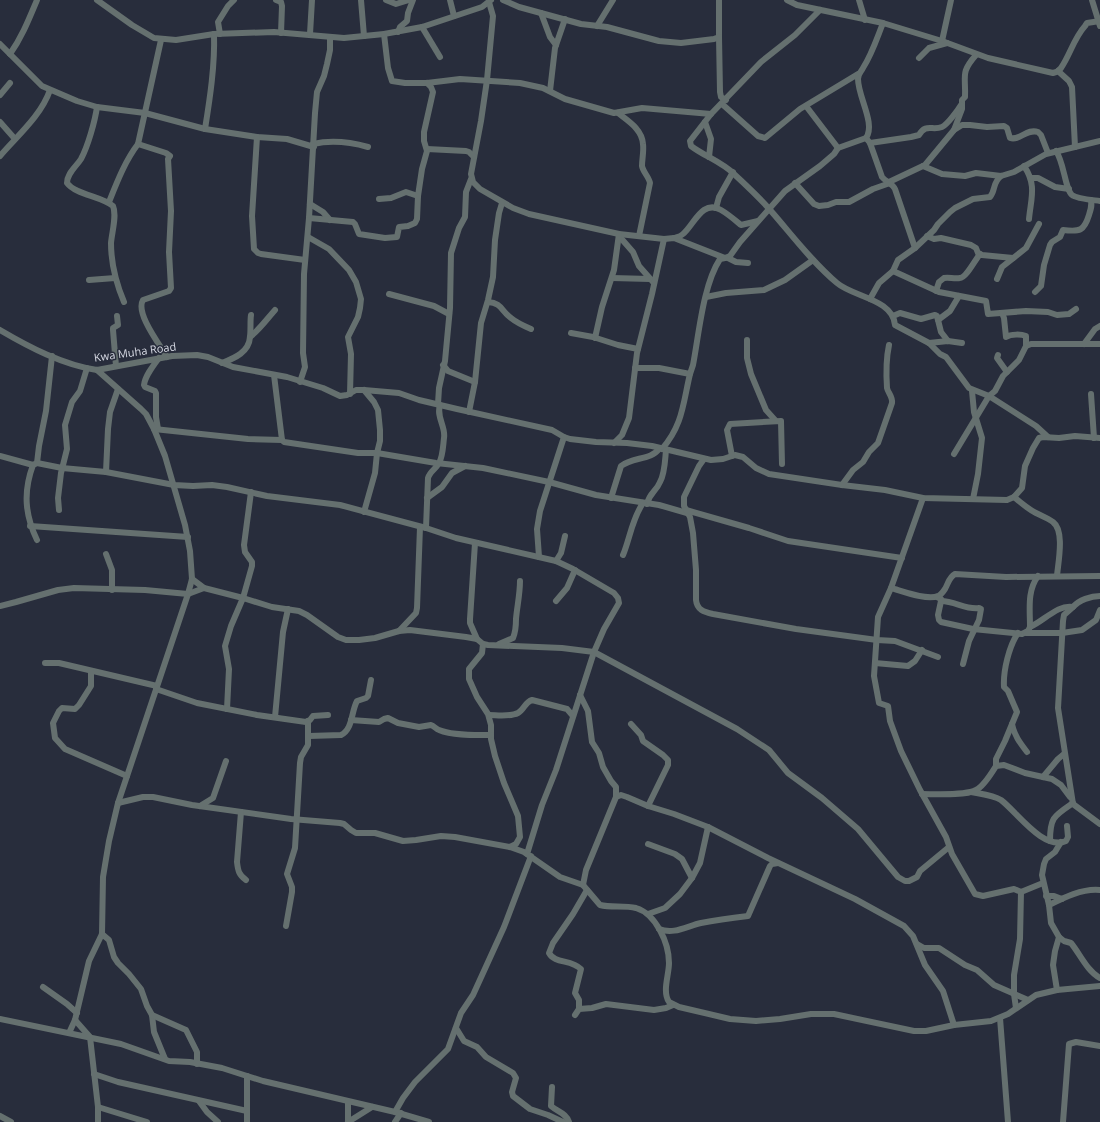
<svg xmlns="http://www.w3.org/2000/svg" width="1100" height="1122" viewBox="0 0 1100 1122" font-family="'Open Sans',sans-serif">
<rect width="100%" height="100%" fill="#282d3c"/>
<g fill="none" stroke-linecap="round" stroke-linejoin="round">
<g stroke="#65706f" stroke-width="6">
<path d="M97 0 132 25 154 38 176 40 214 34 274 32 344 38 384 34 422 27 482 7 491 0"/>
<path d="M276 0 281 2 282 6 281 33"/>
<path d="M361 0 364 36"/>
<path d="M386 0 396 4 409 0"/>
<path d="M450 0 454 16"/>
<path d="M503 0 519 7 581 24 607 27 659 41 681 43 714 39 719 37V0"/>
<path d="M787 0 797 5 883 23 942 41 988 58 1053 73C1057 72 1059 71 1061 68 1070 55 1074 38 1085 26L1087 23 1100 21"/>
<path d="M859 0 865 20"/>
<path d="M1092 0 1100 26"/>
<path d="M489 2 493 16 487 80 481 121 471 174 473 182 480 189 513 208 529 214 619 234 664 239 674 238 725 258 730 256 740 242 785 191 820 166 834 154 838 148 866 138"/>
<path d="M820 10 795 35 761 62 711 114 690 141 691 146C704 156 722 162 734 174 747 186 760 198 771 211 792 235 812 262 837 283 853 297 893 299 895 325L929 343 940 354 946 357 969 388 989 396 1036 426 1048 437"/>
<path d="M541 13 550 37 556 45"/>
<path d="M597 26 613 0"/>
<path d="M422 27 440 57"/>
<path d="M398 32 400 27 407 21 408 13 413 0"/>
<path d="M220 34 218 22 228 6 234 0"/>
<path d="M310 34 312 0"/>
<path d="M384 34 388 68 392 81 405 83H427L460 79 520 83 543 88 565 99 614 113 642 108 711 114"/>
<path d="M719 37 720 92 721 97 726 100"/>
<path d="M942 41 951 0"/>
<path d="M0 44 42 86 77 101 97 107 145 113 205 129 257 137 287 139 314 147"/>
<path d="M10 54C22 37 29 19 37 0"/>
<path d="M919 58 929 48 947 43"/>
<path d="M1058 71 1069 81 1072 87 1075 147"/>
<path d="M550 91 555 48 565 19"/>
<path d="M0 95 10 83"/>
<path d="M722 104 758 136 765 138 800 109 858 74"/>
<path d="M806 106 838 148"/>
<path d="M97 107C95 121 88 146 81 159 76 167 67 173 67 183 76 195 101 196 113 206 117 215 112 232 111 243 111 264 116 283 124 302"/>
<path d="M618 113C628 121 642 129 643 144 644 151 642 159 642 166 643 172 649 177 650 183L639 236"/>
<path d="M0 122 15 139"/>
<path d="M705 122 711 139 709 157"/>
<path d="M205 129C210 98 215 65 214 34"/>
<path d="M954 130 962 109V100L965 97C966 76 960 73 976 55"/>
<path d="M257 137 252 216 254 249 258 253 261 254 305 260"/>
<path d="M866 138C876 124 858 97 858 79 858 74 861 72 863 68 872 54 877 38 883 23"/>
<path d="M866 138 870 143 882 177C886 182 892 183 895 189L915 248"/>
<path d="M870 143 911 137 919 135C926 123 932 131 942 127 947 125 958 110 961 105"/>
<path d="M138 144 166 153 170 156 168 159 171 211 169 252 171 288 169 291 143 300C135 313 160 345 167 357"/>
<path d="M313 144C331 140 350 142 368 147"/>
<path d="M427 149 466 151 469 152 474 157"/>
<path d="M1056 151C1064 162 1065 189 1072 195 1077 199 1093 200 1100 201"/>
<path d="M0 156C17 136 41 116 50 90"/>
<path d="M923 166 942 174 965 176 976 173 1001 176 1014 172 1046 154 1100 141"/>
<path d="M1024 166C1037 185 1031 198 1029 219"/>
<path d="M1031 178H1038L1055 187 1069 189"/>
<path d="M889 182 925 165 954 130 962 125H970L987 127 1004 126 1007 128 1010 138C1020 141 1027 128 1038 132L1041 135 1048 153"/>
<path d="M795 183 814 204 819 206 828 205 836 202H849L873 189 890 183"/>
<path d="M379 199 391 198 406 192 418 196"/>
<path d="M109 202C117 182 125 161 138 144L161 40"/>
<path d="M310 204 323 212 330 220"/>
<path d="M716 208 719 197 733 172"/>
<path d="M309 218 353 222 355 224 359 234 385 238 397 237 399 227 408 226 415 223 417 219 418 196 422 169 427 151 424 141V132L433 92 431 87 427 83"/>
<path d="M619 236 633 252 639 266 654 283"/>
<path d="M927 236 934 239 941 238 971 245 976 248 978 253 982 255 1013 258"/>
<path d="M308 237 329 249 349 270 356 282 361 299 360 308 358 317 348 337 351 354 350 394"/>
<path d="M674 238C677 237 680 237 683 234 694 225 702 199 721 210 728 214 735 220 741 225L758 221"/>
<path d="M728 258 736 262 748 263"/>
<path d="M893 271 939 292 986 301 988 314 1026 311 1048 312 1057 315 1069 314 1076 309"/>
<path d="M612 278 650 279"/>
<path d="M997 279 1002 267 1026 248 1039 224"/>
<path d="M89 280 115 278"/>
<path d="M936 291 939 282 944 278C949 277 954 279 960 278 966 278 975 260 980 254"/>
<path d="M1035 292 1041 286 1044 265 1050 245 1052 242 1060 237 1063 230C1080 232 1084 231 1089 215 1091 209 1092 206 1091 200"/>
<path d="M389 294 434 306 449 314"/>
<path d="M706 297 726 293 764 290 785 280 813 260"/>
<path d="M870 299 879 283 893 271 898 260 915 248 934 230 938 224 950 212 955 208 973 199 990 197C996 190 992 183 1001 176"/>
<path d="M488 302C502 303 501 311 511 318 517 323 524 326 531 329"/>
<path d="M1002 313 1004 318 1006 337C1011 334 1021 334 1026 336V346"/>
<path d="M893 316 900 313 921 319 935 315 937 316 941 332 948 341"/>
<path d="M938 320 950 311 959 296"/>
<path d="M0 330C29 347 63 365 97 370L172 356 197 355 208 357 233 367 287 377 323 388 340 396 347 395 356 390H364L399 393 419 400 457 409 552 430 564 437 570 439 596 442 627 443 652 446 711 460 723 459 735 455 743 457 756 468 769 474 842 485 885 490 923 498 1007 500 1014 497 1022 488 1025 466 1033 448 1039 438 1043 437 1059 438 1075 436 1100 438"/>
<path d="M571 333 593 337 618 345 638 349"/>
<path d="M250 337C260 329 267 319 275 310"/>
<path d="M595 338 602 307 614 270 619 234"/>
<path d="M747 340V358L751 374 766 410 775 420"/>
<path d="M929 343 948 341 962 343"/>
<path d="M1084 344 1095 329 1100 326"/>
<path d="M998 355 997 358 1007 372"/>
<path d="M222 363C235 358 249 352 250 337 251 329 250 322 251 315"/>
<path d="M443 365 448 371 475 382"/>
<path d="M116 366 113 330V328L118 325 117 316"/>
<path d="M635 368H659L690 374"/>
<path d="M274 375 282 440 284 442 358 453H377L436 463 483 468 549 482 596 495 659 505 687 513"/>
<path d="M300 382 305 367 303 353 304 274 309 218 315 113 317 92 324 76 327 64 330 50V37"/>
<path d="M364 390 374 402 378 410 380 430V441L377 453 375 473 364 512"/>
<path d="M972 391 974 412 982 438 978 474 973 499"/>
<path d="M1091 394 1094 438"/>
<path d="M438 404 439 388 445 361 450 308 451 253 459 228 465 217 466 192 471 179"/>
<path d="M469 412 475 382 481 323 488 300 493 277 495 240 499 213 502 203"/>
<path d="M154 429 248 439 282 440"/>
<path d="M158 429 156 417V393L155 391 145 387 144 385C145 376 153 366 159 358"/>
<path d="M614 443 622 435 629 418 637 353 652 294 664 239"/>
<path d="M662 449C683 425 683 403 690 374L693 365C699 334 703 285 720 259L725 258"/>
<path d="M954 454 989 396 995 391 1003 376 1019 360 1026 346 1031 344H1100"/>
<path d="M0 456 33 465"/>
<path d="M732 456 727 430 730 424 781 421 782 464"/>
<path d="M704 459 699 466 684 497V506L690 517 693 533 696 570V600C697 610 704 612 713 614L796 629 877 640 895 641 938 657"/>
<path d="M37 463 39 446 46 411 52 356"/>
<path d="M106 472 108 429 110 412 118 389"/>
<path d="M842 485 853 470 863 462 869 452 878 443 892 403C893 397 888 393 887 388 886 373 886 359 889 345"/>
<path d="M1014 497C1021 503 1028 509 1036 513 1042 516 1048 518 1053 522 1065 531 1058 563 1057 576"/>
<path d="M427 498 442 487 452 473 465 466"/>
<path d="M611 498 621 466C632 457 651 460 659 449"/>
<path d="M923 498 891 588 878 617 874 676 879 703 888 706 890 721 901 751 920 790 946 837 952 854 975 894 983 896 1014 889 1021 892 1043 883"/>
<path d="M647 504C650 492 656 492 660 482 665 473 665 460 666 450"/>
<path d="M59 510 58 498 61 473 67 449 65 425 72 402 80 391 87 368"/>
<path d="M686 510 749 528 788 541 902 558"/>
<path d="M30 526 188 537"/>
<path d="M426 528 428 478C430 471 436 469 439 463 443 456 443 446 444 438 446 427 436 417 440 405"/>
<path d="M37 540C25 515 23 492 33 465L37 463 62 468 106 472 174 485 193 486 212 485 227 487 267 496 340 505 426 528 456 538 556 561 573 569 614 593 618 598 619 603 604 629 594 652 556 770 542 805 527 854"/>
<path d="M475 543 470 619V623L477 639"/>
<path d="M106 554 112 570V590"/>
<path d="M623 555C630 538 632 519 643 503"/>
<path d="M539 557 537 529 540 511 564 437"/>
<path d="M556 561 561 553 565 536"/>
<path d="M192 579 204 588 243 598 272 607 299 611 307 615 338 637 346 640H359L375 638 399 631 410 630 466 637 477 639 483 644 488 645 562 648 594 652 737 729 769 750 788 773 822 798 858 829 898 877 905 881H909L917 877 920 871 949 847"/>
<path d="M891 588C902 591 927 601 938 596 941 595 943 592 945 589 948 584 949 577 955 574L1006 577 1100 576"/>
<path d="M937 597 941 599V601L938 615 939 620 941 622 973 629 1022 634 1028 631 1030 627C1030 609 1027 591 1038 576"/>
<path d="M556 601 567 588 575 570"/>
<path d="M941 601C955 601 966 610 979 608L981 609 979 620 969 641 963 664"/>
<path d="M0 606 16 602 58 590 74 588 145 590 188 594 204 588"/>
<path d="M1073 607 1064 615 1063 621 1058 708 1073 804 1100 824"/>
<path d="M1030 627C1044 621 1058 604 1073 607 1079 600 1091 596 1100 596"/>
<path d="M399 631 416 613 417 608 420 527"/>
<path d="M1026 633H1062L1082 630 1096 620 1100 610"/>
<path d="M483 644 482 653 469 669V679L477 697 488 714 491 725V739L495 756 504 783 518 816 520 837 516 844 510 847"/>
<path d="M499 644 513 638C516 631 516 626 516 619 517 607 520 594 520 581"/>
<path d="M45 663H59L157 686"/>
<path d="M875 663 908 666 915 661 922 650"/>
<path d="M91 671V686L79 705 75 709 62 708 59 711 53 723 55 738 65 749 127 776"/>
<path d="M156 689 197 703 257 715 306 722 310 720 313 716 328 715"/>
<path d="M580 695 588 711 592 742 599 753 603 767 611 781 616 787V797"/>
<path d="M227 709 229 669 225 646 231 626 243 598 252 566V562L245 552 244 545 251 492"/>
<path d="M489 715C497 715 510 717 518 713 524 710 525 702 532 700L567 709 573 716"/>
<path d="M275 717 283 632 288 609"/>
<path d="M351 720 379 722 384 719 388 718 398 723 419 727 431 725C434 726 436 729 439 730 453 736 476 735 491 735"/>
<path d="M631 724 641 735 643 741 663 755 668 760V765L648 806"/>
<path d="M1012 724C1014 735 1020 743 1027 752"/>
<path d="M309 736 341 735C353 729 351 712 357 701L366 698 368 696 371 680"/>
<path d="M996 766 1004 765 1025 773 1052 779 1061 785 1070 797"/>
<path d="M1043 777 1058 759 1064 754"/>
<path d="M971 792C981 794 993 795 1001 800 1017 812 1043 851 1066 841L1068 837 1067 826"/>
<path d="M922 794C935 794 965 796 976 790 984 786 991 774 996 766V759L1005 741 1017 712 1008 691 1004 687C1003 671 1009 646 1018 633"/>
<path d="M118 803 143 797H153L192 805 291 819 340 823 344 824 351 830 356 833H375L403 841 416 840 441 836 455 837 510 847 524 852 560 877 583 885 600 905C611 908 624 905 636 908 656 914 669 943 669 963 669 975 662 991 669 1002L679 1007 730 1019 756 1021 780 1019 811 1014H834L914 1031H926L954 1025 991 1021 1008 1014 1036 995 1057 990 1100 986"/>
<path d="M200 806 213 798 226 761"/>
<path d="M241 812 237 862C238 871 239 875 246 880"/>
<path d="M1050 841C1050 817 1054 816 1073 803"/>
<path d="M648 844 675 854 682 859 692 878"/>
<path d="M583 885 586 870 616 797 621 795 627 797 648 806 674 814 708 827 768 858 855 899 904 926 913 936 925 965 943 991 954 1025"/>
<path d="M1046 896H1054L1062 899"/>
<path d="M1049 905C1063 898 1083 888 1100 890"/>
<path d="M648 914 665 908 680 894 692 878 700 863 708 827"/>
<path d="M286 926 292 892V887L287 874 295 848 300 763 301 757 308 745V721"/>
<path d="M659 929C674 935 687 926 701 923 717 920 732 918 748 916L770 866 772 864 778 863"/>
<path d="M102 934 109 940 114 957 118 963 129 974 141 989 147 1006 152 1015 154 1032 165 1059"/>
<path d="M1059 937 1064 941 1071 943C1080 954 1087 971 1100 978"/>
<path d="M917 944 924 948H939L965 965 977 970 994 985 1028 1000"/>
<path d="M43 987 67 1004 77 1013"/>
<path d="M1057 990 1053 965 1055 951 1059 937 1051 923 1049 905 1042 875 1044 864 1046 859 1055 852 1061 842"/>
<path d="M1016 1008 1014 994V975L1020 939 1021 892"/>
<path d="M579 1009V1000L575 993 581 969C571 959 555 964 549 953L553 943 573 914 587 890"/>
<path d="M152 1015 186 1030 197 1052V1064"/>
<path d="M575 1015 579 1009 592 1008 606 1004 654 1010 666 1008 673 1005"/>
<path d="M1000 1018 1008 1122"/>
<path d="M0 1019 121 1044 169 1061 190 1062 222 1068 263 1081 395 1112 429 1122"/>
<path d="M75 1020 90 1037 98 1107V1122"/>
<path d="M456 1028 464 1041 477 1047 486 1057 513 1073 516 1078 512 1092 513 1096 530 1109 548 1115 563 1122"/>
<path d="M69 1033 75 1020 89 961 102 934 103 877 109 841 118 803 188 594 192 579 190 551 185 525 165 456 154 429 146 414 141 409 97 370"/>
<path d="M94 1074 118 1082 247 1111"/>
<path d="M552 1087 551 1106C558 1112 566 1113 569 1122"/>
<path d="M199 1101 207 1112 218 1122"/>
<path d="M98 1107 147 1122"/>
<path d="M395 1112 403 1098 415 1082 448 1049 461 1013 473 995 504 927 531 856"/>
<path d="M0 1116 11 1122"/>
<path d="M247 1122V1076"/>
<path d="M348 1122 372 1107"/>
<path d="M348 1122V1102"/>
<path d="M395 1122 401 1113"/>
<path d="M1063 1122 1069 1044 1076 1042 1100 1046"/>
</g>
</g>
<g text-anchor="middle" stroke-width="3" stroke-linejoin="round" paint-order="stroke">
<g font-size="11" fill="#d8dbe5" stroke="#282d3c">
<text transform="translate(135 352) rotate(-8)" y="4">Kwa Muha Road</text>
</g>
</g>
</svg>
